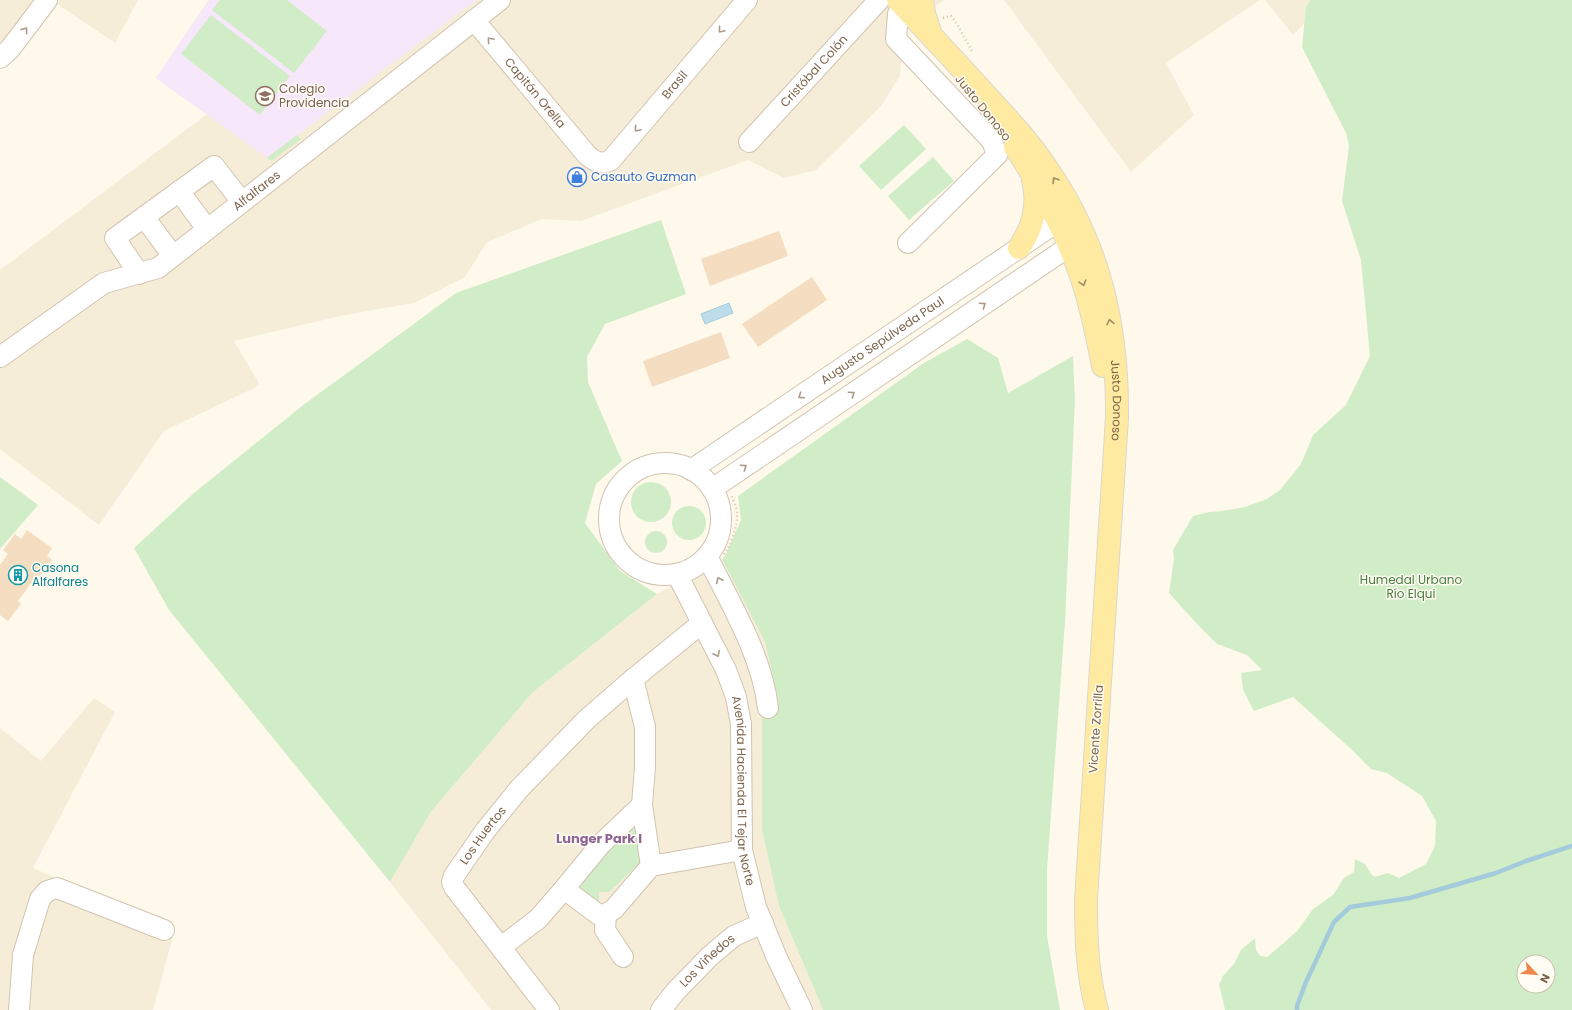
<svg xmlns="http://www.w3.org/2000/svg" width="1572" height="1010" viewBox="0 0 1572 1010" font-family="Poppins,sans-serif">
<rect width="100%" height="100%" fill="#fef9eb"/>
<g fill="#f6edd9">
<path d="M0 0H38L0 49Z"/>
<path d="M51 0H138L115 43Z"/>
<path d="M209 0H944L904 28 900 76 881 106 816 170 784 178 748 160 581 221 542 219 487 242 465 277 414 303 345 315 234 341 260 385 164 431 99 525 0 449V270L207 114 156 78Z"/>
<path d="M1004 0H1260L1166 63 1194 115 1131 172Z"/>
<path d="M1265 0H1327L1293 35Z"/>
<path d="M722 559 765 642 779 704 762 711 779 906 823 1010H491L390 882 430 813 533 692 657 594Z"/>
<path d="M94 698 115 712 33 868 175 929 153 1010H0V728L41 761Z"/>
</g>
<path fill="#f6e7fb" d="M209 0H476L267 158 156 78Z"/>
<g fill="#d1edc7" fill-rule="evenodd">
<path d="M220 0H287L327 31 294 73 212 10Z"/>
<path d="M1311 0H1572V1010H1225L1219 984 1222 979V977L1234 964 1241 950 1255 938 1256 950 1260 956 1267 957 1286 941 1298 930 1313 909 1333 895 1344 878 1354 872 1355 859 1365 864 1372 875 1375 877 1388 873 1399 878 1426 864 1435 846 1436 821 1422 796 1387 773 1371 769 1350 748 1293 697 1254 711 1243 690 1241 673 1262 670 1247 655 1217 644 1198 625 1169 593 1174 559 1173 550 1193 516 1209 512 1223 511 1245 507 1267 499 1281 489 1301 464 1313 435 1346 405 1370 356 1361 260 1342 201 1349 146 1346 133 1302 47 1306 7ZM1524 962H1548V986H1524Z"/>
<path d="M211 15 290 76 260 115 181 54Z"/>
<path d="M904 125 926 149 881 190 859 166Z"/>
<path d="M297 135 301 139 271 161 267 158Z"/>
<path d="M933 157 954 181 909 220 888 196Z"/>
<path d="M661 220 686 294 605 324 587 357 588 382 622 461 596 484 585 523 620 571 657 594 533 692 430 813 390 882 169 610 134 548 194 493 302 406 456 293Z"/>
<path d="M967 339 998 358 1008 393 1073 356 1075 400 1065 622 1047 869V936L1060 1010H823L779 906 762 829V711L779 704 765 642 722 559 725 556 741 520 738 496 924 363Z"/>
<path d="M0 477 38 505 0 549Z"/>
<circle cx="651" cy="502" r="20"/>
<circle cx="689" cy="523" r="17"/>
<circle cx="656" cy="542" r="11"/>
<path d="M629 826H638L642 861 609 892H599V904L583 893 579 883Z"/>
</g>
<path fill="#bdddea" stroke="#a3cbdc" d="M729 303 733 313 705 324 701 314Z"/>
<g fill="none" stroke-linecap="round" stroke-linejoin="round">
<path stroke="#a3cbdc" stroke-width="4.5" d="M1297 1010V1006L1306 982 1334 922 1350 907 1410 898 1496 873 1526 861 1572 846"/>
</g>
<g fill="#f5ddc1">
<path d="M779 231 788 256 710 286 701 259Z"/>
<path d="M812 277 827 300 758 347 742 324Z"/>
<path d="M721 332 730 358 652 387 643 361Z"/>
<path d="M27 530 52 548 47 556 52 560 40 576 37 575 18 601 21 604 8 621 0 615V565L8 554 3 550 15 534 21 539Z"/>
</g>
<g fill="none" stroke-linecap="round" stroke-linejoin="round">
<g stroke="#d2c3af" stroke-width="22">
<g id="minor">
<path d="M898 14 896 39 992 141 997 155 908 243"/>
<path id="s1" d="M474 20 587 155C595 162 601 165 611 160L747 0"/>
<path d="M0 58 10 49 47 0"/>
<path id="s2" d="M749 142 879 0"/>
<path d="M179 191 207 229"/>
<path d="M144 217 173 256"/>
<path d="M139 274 115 238 214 166 242 202"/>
<path id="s3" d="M0 357 104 283 158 268 500 0"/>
<circle cx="665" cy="519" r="56"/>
<path id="s4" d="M691 470 1072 212"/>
<path d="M712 489 1083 237"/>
<path d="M707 556C730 603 762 655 768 708"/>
<path id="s5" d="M677 574 726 670 736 697 741 724 742 850 756 907 777 958 802 1010"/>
<path d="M633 679 645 727V767L642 805 651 866"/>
<path d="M564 889 601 844 642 805"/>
<path d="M606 914 605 930 623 957"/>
<path d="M501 947 538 919 564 889 599 915 606 914 614 909 651 866 742 850"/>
<path d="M19 1010 23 955 40 899 47 891 57 888 164 930"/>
<path id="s6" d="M549 1010 454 887 452 882 454 876 485 831 519 789 587 719 633 679 702 623"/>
<path id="s7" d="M661 1010 675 992 710 956 734 936 763 923"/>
</g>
</g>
<g stroke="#ddd7d0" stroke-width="24">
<g id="major">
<path id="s8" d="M898 0C927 31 956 62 984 93 1007 118 1030 142 1048 170 1100 245 1118 328 1117 418L1086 900C1086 937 1087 974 1097 1010"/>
<path d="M922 0 924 13 930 32"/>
<path d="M1015 147C1038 182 1059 218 1074 257 1088 291 1096 330 1103 366"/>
<path d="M1019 248C1033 228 1039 204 1033 180"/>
</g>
</g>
<g stroke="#dbc1a3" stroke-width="2.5" stroke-dasharray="1 3" stroke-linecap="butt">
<path d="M943 18 951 16 957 24 973 53"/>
<path d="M724 554C731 546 738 524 737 513 737 507 733 500 731 495"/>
</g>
<use href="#minor" stroke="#fff" stroke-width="20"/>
<use href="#major" stroke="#ffeaa1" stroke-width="22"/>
</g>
<defs><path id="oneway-chevron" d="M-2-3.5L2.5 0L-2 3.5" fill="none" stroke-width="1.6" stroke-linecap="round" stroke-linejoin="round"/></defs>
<g stroke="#aa9a8a">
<use href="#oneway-chevron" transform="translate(25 30) rotate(-54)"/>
<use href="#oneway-chevron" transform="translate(721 30) rotate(130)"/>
<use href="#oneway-chevron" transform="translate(490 40) rotate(-130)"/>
<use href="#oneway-chevron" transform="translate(637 129) rotate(130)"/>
<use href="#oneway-chevron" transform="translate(983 305) rotate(-34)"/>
<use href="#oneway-chevron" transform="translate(852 394) rotate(-34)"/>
<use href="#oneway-chevron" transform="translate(801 396) rotate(146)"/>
<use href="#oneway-chevron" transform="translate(744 467) rotate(-34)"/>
<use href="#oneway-chevron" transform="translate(719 580) rotate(-116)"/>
<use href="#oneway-chevron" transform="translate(717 654) rotate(63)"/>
</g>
<g stroke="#a38c65">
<use href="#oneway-chevron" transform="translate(1055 180) rotate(-122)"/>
<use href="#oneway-chevron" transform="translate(1083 283) rotate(73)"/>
<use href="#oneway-chevron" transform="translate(1110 322) rotate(-101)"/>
</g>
<defs>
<g id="school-ring" transform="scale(1)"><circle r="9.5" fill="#fffcf3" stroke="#8d6e63" stroke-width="1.5"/><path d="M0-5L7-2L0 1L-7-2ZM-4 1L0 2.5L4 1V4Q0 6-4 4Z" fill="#8d6e63"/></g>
<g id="shop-ring" transform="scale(1)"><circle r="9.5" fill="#fffcf3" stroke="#3f7fe0" stroke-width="1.5"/><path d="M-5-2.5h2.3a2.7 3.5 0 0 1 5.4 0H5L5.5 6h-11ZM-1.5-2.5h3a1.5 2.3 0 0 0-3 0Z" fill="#3f7fe0"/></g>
<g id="building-ring" transform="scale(1)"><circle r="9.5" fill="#fffcf3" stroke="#0f9aa8" stroke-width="1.5"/><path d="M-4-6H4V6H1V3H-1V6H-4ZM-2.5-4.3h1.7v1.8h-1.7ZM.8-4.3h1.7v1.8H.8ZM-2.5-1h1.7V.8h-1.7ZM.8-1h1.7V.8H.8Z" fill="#0f9aa8"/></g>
</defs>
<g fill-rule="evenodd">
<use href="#school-ring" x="265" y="96"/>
<use href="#shop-ring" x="577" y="177"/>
<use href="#building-ring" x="18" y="575"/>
</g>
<g text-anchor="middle" stroke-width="3" stroke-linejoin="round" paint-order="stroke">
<g font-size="12" fill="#7c644b" stroke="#fffcf3">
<text dy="4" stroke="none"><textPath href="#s2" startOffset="96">Cristóbal Colón</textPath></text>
<text dy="4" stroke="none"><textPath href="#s1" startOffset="301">Brasil</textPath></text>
<text dy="4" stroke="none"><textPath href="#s1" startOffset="95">Capitán Orella</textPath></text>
<text transform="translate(983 108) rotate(51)" y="4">Justo Donoso</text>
<text dy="4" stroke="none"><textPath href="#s3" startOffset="309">Alfalfares</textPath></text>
<text dy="4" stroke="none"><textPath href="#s4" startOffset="231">Augusto Sepúlveda Paul</textPath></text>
<text dy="4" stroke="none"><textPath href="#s8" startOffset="471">Justo Donoso</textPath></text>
<text transform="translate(1096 729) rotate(-86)" y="4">Vicente Zorrilla</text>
<text dy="4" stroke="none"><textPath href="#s5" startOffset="231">Avenida Hacienda El Tejar Norte</textPath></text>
<text dy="4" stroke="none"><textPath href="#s6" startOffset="217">Los Huertos</textPath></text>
<text dy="4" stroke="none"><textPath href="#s7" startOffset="68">Los Viñedos</textPath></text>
</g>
<g font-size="12" fill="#785e54" stroke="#fffcf3" text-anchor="start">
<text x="279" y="93">Colegio<tspan x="279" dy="14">Providencia</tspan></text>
</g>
<g font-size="12" fill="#366cbe" stroke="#fffcf3" text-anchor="start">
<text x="591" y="181">Casauto Guzman</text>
</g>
<g font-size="12" fill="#0d838f" stroke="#fffcf3" text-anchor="start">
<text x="32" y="572">Casona<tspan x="32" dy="14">Alfalfares</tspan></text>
</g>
<g font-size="12" fill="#487c3f" stroke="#fffcf3">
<text x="1411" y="584">Humedal Urbano<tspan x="1411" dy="14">Río Elqui</tspan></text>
</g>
<g font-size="13" font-weight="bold" fill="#8d6497" stroke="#fffcf3">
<text x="599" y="843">Lunger Park I</text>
</g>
</g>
<g transform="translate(1536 974) rotate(116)"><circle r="19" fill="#fffcf3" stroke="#cbbfb0"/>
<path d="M0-3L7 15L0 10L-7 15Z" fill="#ed874a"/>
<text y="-6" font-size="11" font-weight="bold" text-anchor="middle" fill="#7c644b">N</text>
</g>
</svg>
